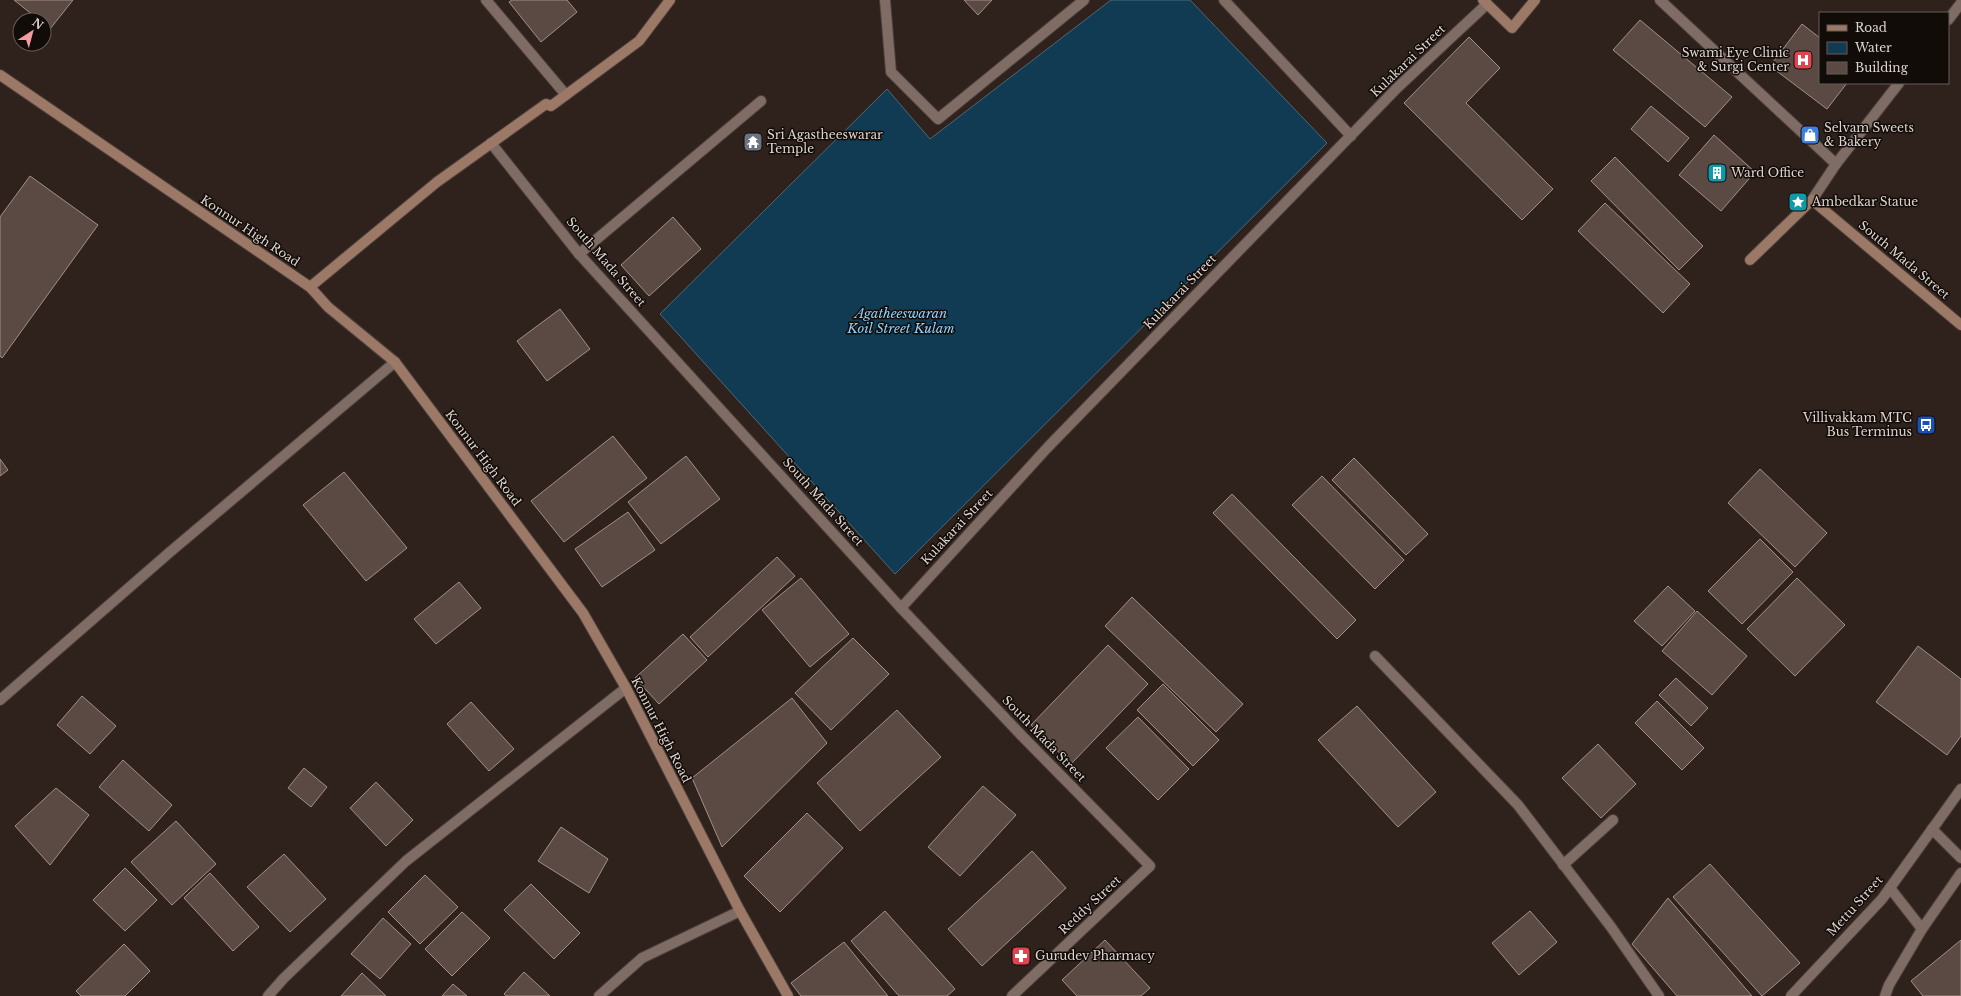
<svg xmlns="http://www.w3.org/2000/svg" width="1961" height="996" viewBox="0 0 1961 996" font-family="'Libre Baskerville',serif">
<rect width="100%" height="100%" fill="#2f211b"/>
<path fill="#103b52" stroke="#4e6978" d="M1111 0H1190L1327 143 895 574 660 314 887 89 930 139Z"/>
<g fill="#5a4a43" stroke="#a29089">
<path d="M14 0H73L50 29 44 24V20H39Z"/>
<path d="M512 0H567L577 12 541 42 509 2Z"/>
<path d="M964 0H992L978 15Z"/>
<path d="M1640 20 1732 97 1705 127 1613 50Z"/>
<path d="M1802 24 1820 38V83H1847L1827 109 1770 66Z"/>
<path d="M1469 37 1500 68 1466 103 1553 189 1522 220 1404 103Z"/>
<path d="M1651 106 1689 138 1668 162 1631 129Z"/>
<path d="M1714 135 1755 172 1721 211 1679 175Z"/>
<path d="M1615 157 1703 246 1679 270 1591 181Z"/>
<path d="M30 176 98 225 2 358 0 356V217Z"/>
<path d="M1605 203 1690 284 1663 313 1578 231Z"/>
<path d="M673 217 701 249 649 296 621 265Z"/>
<path d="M560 309 590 349 547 381 517 341Z"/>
<path d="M613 436 647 478 564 542 531 501Z"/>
<path d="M686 456 720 499 661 544 628 502Z"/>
<path d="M1354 458 1428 534 1406 555 1332 480Z"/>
<path d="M0 459 8 470 0 476Z"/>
<path d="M1760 469 1827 533 1795 567 1728 503Z"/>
<path d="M344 472 407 548 366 581 303 505Z"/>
<path d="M1322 476 1404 560 1375 589 1292 505Z"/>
<path d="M1232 494 1356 620 1337 639 1213 513Z"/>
<path d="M628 512 655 550 602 587 575 549Z"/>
<path d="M1760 539 1793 572 1742 624 1708 591Z"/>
<path d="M777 557 795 576 708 657 690 637Z"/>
<path d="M801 578 849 634 810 667 762 610Z"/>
<path d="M1797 578 1845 625 1795 676 1747 629Z"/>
<path d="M459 582 481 608 436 644 414 619Z"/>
<path d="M1668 586 1695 611 1662 646 1634 621Z"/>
<path d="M1132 597 1243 704 1216 732 1105 626Z"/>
<path d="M1697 611 1747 656 1712 695 1662 651Z"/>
<path d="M683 634 707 660 659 704 635 678Z"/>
<path d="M853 638 889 674 831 730 795 693Z"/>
<path d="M1108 645 1148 684 1071 764 1031 725Z"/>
<path d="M1918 646 1961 679V736L1947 755 1876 702Z"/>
<path d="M1676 678 1708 708 1691 726 1659 695Z"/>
<path d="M1163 684 1219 740 1193 766 1137 710Z"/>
<path d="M82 696 116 726 90 754 57 725Z"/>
<path d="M792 698 827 743 722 847 692 778Z"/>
<path d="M1657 701 1704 748 1682 770 1635 723Z"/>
<path d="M471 702 514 749 489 771 447 724Z"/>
<path d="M1357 706 1436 792 1398 827 1318 740Z"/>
<path d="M897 710 941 757 860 831 817 783Z"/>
<path d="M1138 717 1189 769 1158 800 1106 748Z"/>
<path d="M1598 744 1636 784 1601 818 1562 778Z"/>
<path d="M123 760 172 805 149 831 99 787Z"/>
<path d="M304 768 327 787 311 807 288 788Z"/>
<path d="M376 782 413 820 386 846 350 808Z"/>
<path d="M983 786 1016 815 960 876 928 847Z"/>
<path d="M56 788 89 815 50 865 15 826Z"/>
<path d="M807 813 843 848 780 912 744 876Z"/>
<path d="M176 821 216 864 172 905 131 862Z"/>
<path d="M561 827 608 859 589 893 538 861Z"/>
<path d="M1032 851 1066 888 982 966 948 929Z"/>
<path d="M284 854 326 899 290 932 247 887Z"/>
<path d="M1710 864 1800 963 1762 996 1673 897Z"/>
<path d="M125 868 157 900 125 931 93 900Z"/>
<path d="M210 873 259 927 233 951 184 898Z"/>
<path d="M425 875 458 907 420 944 388 912Z"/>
<path d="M531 884 580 933 554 959 504 910Z"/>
<path d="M1668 898 1752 996H1677L1632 944Z"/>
<path d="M885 911 955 989 947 996H899L851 941Z"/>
<path d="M1530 911 1557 942 1519 975 1492 943Z"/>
<path d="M462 912 490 938 452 976 425 949Z"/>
<path d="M383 918 411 944 380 979 351 954Z"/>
<path d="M1105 940 1150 988 1141 996H1077L1062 980Z"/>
<path d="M1961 940V996H1923L1911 981Z"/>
<path d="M844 942 888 996H801L791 983Z"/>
<path d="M124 944 150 971 125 996H81L76 991Z"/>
<path d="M524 972 550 996H506L504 994Z"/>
<path d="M362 973 386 996H341Z"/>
<path d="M453 984 467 996H442Z"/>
</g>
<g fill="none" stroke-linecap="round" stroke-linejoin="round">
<g stroke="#4b3f3a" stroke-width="12">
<g id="lane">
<path d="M579 254 761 101"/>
<path d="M1932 829 1961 858"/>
<path d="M1922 929 1961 873"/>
<path d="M1885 996 1889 985 1922 929 1890 888"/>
</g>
</g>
<g stroke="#4b3f3a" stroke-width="12">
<g id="street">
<path d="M486 0 566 95"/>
<path d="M885 0 891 72 938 119 1084 0"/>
<path d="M1224 0 1351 136"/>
<path d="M1660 0 1836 164"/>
<path d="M1948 20 1961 3"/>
<path d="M491 143 579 254 901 608 1023 737 1150 866 1012 996"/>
<path d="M1812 200 1836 164 1899 83"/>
<path d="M901 608 1048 447 1398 87 1487 4"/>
<path d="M1375 656 1518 805 1611 927 1659 996"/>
<path d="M0 700 170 552 395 362"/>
<path d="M1563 865 1613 820"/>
<path d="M268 996 284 978 406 861 626 688"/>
<path d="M599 996 642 958 740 911"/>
<path d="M1791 996 1882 899 1961 789"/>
</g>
</g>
<g stroke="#4b3f3a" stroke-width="12">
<g id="secondary">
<path d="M1483 0 1512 28 1535 0"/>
<path d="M0 75 310 287 328 307 395 362 583 613 626 688 740 911 788 996"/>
<path d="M1750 260 1812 200 1961 325"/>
<path d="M310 287 437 182 546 104 551 106 639 41 670 0"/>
</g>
</g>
<use href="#lane" stroke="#7e6c65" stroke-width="10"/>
<use href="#street" stroke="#7e6c65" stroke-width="10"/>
<use href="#secondary" stroke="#9c7866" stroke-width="10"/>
</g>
<defs>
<g id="hospital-square" transform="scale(1)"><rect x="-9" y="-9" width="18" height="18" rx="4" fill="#e0444e" stroke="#120c09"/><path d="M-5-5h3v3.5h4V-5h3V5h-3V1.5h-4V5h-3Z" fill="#fff"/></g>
<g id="shop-square" transform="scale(1)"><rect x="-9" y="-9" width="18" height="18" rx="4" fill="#3f7fe0" stroke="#120c09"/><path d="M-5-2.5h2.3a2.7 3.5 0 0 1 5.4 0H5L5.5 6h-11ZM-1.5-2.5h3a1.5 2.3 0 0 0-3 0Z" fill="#fff"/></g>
<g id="temple-square" transform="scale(1)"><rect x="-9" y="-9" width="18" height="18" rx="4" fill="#6b7280" stroke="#120c09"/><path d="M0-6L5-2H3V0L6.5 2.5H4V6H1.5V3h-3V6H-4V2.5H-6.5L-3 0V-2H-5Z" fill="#fff"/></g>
<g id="building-square" transform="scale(1)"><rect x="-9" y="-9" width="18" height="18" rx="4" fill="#0f9aa8" stroke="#120c09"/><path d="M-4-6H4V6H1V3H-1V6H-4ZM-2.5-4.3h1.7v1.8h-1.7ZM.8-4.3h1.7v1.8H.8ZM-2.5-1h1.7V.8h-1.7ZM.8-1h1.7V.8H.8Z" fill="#fff"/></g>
<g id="sight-square" transform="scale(1)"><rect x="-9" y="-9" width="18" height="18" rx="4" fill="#0f9aa8" stroke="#120c09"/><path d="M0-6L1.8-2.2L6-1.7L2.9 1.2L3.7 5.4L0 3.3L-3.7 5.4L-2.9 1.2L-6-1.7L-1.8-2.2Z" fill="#fff"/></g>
<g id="bus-square" transform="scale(1)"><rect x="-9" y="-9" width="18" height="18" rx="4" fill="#1a4fb4" stroke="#120c09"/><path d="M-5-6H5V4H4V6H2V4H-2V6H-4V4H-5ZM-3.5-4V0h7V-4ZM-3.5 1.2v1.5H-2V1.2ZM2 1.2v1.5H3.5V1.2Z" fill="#fff"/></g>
<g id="pharmacy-square" transform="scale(1)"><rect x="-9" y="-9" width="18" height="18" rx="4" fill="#e0444e" stroke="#120c09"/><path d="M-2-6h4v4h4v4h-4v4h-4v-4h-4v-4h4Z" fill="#fff"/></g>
</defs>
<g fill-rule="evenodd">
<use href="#hospital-square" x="1803" y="60"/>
<use href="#shop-square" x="1810" y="135"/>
<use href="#temple-square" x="753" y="142"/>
<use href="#building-square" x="1717" y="173"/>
<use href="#sight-square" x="1798" y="202"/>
<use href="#bus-square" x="1926" y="425"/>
<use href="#pharmacy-square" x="1021" y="956"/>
</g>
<g text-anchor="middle" stroke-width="3" stroke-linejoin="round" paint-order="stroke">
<g font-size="12" fill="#ded4d0" stroke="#120c09" text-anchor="start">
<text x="1789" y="57" text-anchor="end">Swami Eye Clinic<tspan x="1789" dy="14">&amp; Surgi Center</tspan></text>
<text x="1824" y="132">Selvam Sweets<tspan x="1824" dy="14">&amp; Bakery</tspan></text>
<text x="767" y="139">Sri Agastheeswarar<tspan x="767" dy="14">Temple</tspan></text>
<text x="1731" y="177">Ward Office</text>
<text x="1812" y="206">Ambedkar Statue</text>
<text x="1912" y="422" text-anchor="end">Villivakkam MTC<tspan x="1912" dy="14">Bus Terminus</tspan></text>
<text x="1035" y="960">Gurudev Pharmacy</text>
</g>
<g font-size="12" fill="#ded4d0" stroke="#120c09">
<text transform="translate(1408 61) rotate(-44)" y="4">Kulakarai Street</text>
<text transform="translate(250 231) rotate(34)" y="4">Konnur High Road</text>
<text transform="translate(1904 260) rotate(40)" y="4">South Mada Street</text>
<text transform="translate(606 262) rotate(49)" y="4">South Mada Street</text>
<text transform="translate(1180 292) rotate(-46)" y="4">Kulakarai Street</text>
<text transform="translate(483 458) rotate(53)" y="4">Konnur High Road</text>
<text transform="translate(823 502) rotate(48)" y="4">South Mada Street</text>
<text transform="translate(957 527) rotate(-47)" y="4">Kulakarai Street</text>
<text transform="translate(661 730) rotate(63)" y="4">Konnur High Road</text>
<text transform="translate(1044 739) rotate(46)" y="4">South Mada Street</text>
<text transform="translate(1090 905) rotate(-43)" y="4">Reddy Street</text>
<text transform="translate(1855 906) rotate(-48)" y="4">Mettu Street</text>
</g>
<g font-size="13" font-style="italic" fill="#8dd2fd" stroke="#120c09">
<text x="901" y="318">Agatheeswaran<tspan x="901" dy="15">Koil Street Kulam</tspan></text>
</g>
</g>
<rect x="1819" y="12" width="130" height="72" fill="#120c09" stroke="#645c59"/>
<rect x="1827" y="25" width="20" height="6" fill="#9c7866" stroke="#645c59"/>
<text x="1855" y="32" font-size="12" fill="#ded4d0">Road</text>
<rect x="1827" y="42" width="20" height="12" fill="#103b52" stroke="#645c59"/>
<text x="1855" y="52" font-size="12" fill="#ded4d0">Water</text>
<rect x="1827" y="62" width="20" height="12" fill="#5a4a43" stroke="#645c59"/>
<text x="1855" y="72" font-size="12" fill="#ded4d0">Building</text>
<g transform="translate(32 32) rotate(36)"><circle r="19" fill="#120c09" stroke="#645c59"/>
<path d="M0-3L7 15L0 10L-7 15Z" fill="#f49aa0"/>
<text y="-6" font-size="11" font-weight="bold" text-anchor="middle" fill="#ded4d0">N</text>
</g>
</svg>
